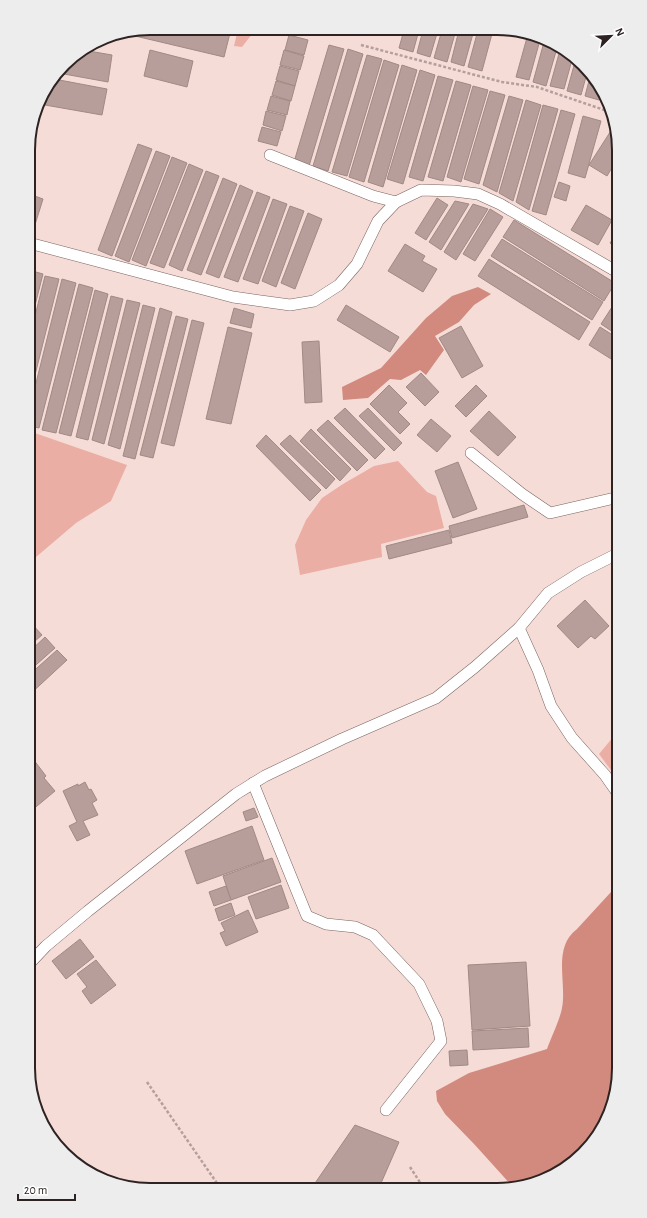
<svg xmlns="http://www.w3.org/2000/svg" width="647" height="1218" viewBox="0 0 647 1218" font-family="'Alegreya Sans',sans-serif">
<rect width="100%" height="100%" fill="#f6dcd7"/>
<g fill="#ebaea4">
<path d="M238 29H256L242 47 234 46Z"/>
<path d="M29 431 127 465 111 501 76 523 29 563Z"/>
<path d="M398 461 427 492 436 496 444 528 381 544 382 557 300 575 295 545 306 520 322 498 343 484 374 466Z"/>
<path d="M619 730V781L599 754Z"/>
</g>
<g fill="#d28a7e">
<path d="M478 287 491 294 474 305 459 322 435 336 444 350 426 375 420 370 401 380 390 379 368 398 343 400 342 387 381 368 426 318 452 296Z"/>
<path d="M619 891V1076L610 1114 594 1142 565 1169 536 1184 513 1187 475 1145 445 1114 437 1101 436 1091 469 1073 547 1049C551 1038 560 1019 562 1008 567 982 552 948 577 929L611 892Z"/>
</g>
<g fill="#b79e9a" stroke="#a18984">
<path d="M150 28 231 29 224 57 131 35 132 32Z"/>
<path d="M404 30H419L413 52 399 48Z"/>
<path d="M423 30H438L430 57 417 53Z"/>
<path d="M442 30H456L447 62 434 58Z"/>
<path d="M459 30H474L464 66 451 62Z"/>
<path d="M478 30H493L482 71 468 67Z"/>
<path d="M528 34 540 40 529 80 516 77Z"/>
<path d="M289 35 308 40 304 55 285 50Z"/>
<path d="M544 42 557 48 546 86 533 82Z"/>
<path d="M329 45 344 49 309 166 294 162Z"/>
<path d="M348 49 363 54 328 171 313 166Z"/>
<path d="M83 50 112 55 108 82 64 74 66 63 70 59Z"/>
<path d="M150 50 193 61 187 87 144 76Z"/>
<path d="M284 50 304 56 300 70 280 65Z"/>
<path d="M560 50 573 56 564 89 550 86Z"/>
<path d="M367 55 382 59 347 176 332 172Z"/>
<path d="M576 58 587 73 581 95 567 91Z"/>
<path d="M384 60 399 65 364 182 349 177Z"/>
<path d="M402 65 417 70 383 187 368 182Z"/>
<path d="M280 66 299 71 295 86 276 80Z"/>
<path d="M420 70 435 75 403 184 387 179Z"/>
<path d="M438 76 453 80 423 181 409 177Z"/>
<path d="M590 77 601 94 599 100 585 96Z"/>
<path d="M54 79 107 89 102 115 45 105 48 86Z"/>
<path d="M276 81 295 86 291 101 272 95Z"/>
<path d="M456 81 471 85 443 181 428 177Z"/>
<path d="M473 86 488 90 461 182 447 177Z"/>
<path d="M490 91 505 95 479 184 464 179Z"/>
<path d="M271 96 290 101 287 115 267 110Z"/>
<path d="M509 96 523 100 497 192 483 185Z"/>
<path d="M526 100 541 105 513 201 499 193Z"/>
<path d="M543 105 558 109 529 210 516 202Z"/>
<path d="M561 110 575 114 546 215 532 211Z"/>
<path d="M266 111 286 116 282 131 263 125Z"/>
<path d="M583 116 601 121 585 178 568 173Z"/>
<path d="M614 126 615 127 619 156 607 176 589 165Z"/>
<path d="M262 127 281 132 277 146 258 141Z"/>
<path d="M138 144 152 149 112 256 98 250Z"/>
<path d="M156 151 170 156 129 262 115 256Z"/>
<path d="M172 157 187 163 146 266 132 260Z"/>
<path d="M619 162V177L613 173Z"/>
<path d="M189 164 203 170 164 268 150 263Z"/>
<path d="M206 171 219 176 182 271 169 265Z"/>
<path d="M223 178 237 184 201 275 187 270Z"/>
<path d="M559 182 570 186 566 201 554 197Z"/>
<path d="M240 185 253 191 219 278 206 273Z"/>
<path d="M257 192 270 197 238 282 224 277Z"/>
<path d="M29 194 43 199 33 231 29 230Z"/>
<path d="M437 198 448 205 426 240 415 233Z"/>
<path d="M273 199 287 204 258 284 243 279Z"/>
<path d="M455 201 469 204 441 250 429 242Z"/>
<path d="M473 204 488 209 456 260 444 252Z"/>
<path d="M586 205 612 220 598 245 571 230Z"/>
<path d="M290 206 304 211 276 287 262 281Z"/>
<path d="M490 209 503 217 475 261 463 254Z"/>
<path d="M308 213 322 219 295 289 281 283Z"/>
<path d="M514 220 615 283 604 301 503 237Z"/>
<path d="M619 230V250L610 243Z"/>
<path d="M502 239 603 302 592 320 491 256Z"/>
<path d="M405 244 425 256 422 261 437 269 423 292 388 271Z"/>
<path d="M489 259 590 322 579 340 478 276Z"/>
<path d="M29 270 43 274 29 329Z"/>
<path d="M45 276 59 279 29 399V340Z"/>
<path d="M62 279 76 283 39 428 29 426V411Z"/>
<path d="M79 284 93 288 56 433 42 430Z"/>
<path d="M95 290 108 294 71 436 59 433Z"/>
<path d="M111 296 123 299 88 440 76 437Z"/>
<path d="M619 296V309L613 305Z"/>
<path d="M127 300 140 303 104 444 92 440Z"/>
<path d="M143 305 155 308 120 449 108 445Z"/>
<path d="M346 305 399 337 390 352 337 320Z"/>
<path d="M612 307 619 311V336L601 324Z"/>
<path d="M160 308 172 312 135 459 123 456Z"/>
<path d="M234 308 254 314 251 328 230 323Z"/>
<path d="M176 316 188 319 153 458 140 455Z"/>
<path d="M192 320 204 323 174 446 161 443Z"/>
<path d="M461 326 483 366 462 378 439 338Z"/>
<path d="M228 327 252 333 231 424 206 419Z"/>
<path d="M600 327 619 339V364L589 345Z"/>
<path d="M319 341 322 402 305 403 302 342Z"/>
<path d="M421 373 439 392 425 406 406 387Z"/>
<path d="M389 385 407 403 398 412 410 424 400 434 370 404Z"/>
<path d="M476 385 487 396 466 417 455 406Z"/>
<path d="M345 408 385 449 375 459 334 418Z"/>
<path d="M368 408 402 443 394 451 359 416Z"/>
<path d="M489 411 516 437 498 456 470 431Z"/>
<path d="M431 419 451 436 437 452 417 435Z"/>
<path d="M328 420 368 460 357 471 317 430Z"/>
<path d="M311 429 351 469 340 481 300 441Z"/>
<path d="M266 435 321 490 310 501 256 446Z"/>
<path d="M290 435 335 479 326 489 280 444Z"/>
<path d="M458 462 477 509 453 518 435 471Z"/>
<path d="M524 505 528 517 452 538 449 526Z"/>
<path d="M449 530 452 543 389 559 386 546Z"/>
<path d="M585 600 609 626 595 639 591 636 578 648 557 626Z"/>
<path d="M32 624 42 635 28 647V628Z"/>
<path d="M45 637 55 648 28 672V653Z"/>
<path d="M57 650 67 660 28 696V676Z"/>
<path d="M30 755 46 776 44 778 55 791 31 811 28 807V757Z"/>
<path d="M85 782 89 790 91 789 97 800 92 803 98 815 83 821 90 835 77 841 69 826 77 822 63 791 78 784V786Z"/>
<path d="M254 808 258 817 246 821 243 812Z"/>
<path d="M252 826 264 860 197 884 185 851Z"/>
<path d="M272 858 281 882 231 900 223 876Z"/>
<path d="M281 885 289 908 256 919 248 897Z"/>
<path d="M226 886 231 900 214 906 209 892Z"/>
<path d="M231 903 235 915 219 921 215 909Z"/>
<path d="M248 910 258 932 226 946 220 933 225 931 221 923Z"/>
<path d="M80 939 94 957 66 979 52 961Z"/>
<path d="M96 960 116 985 91 1004 82 991 87 987 77 974Z"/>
<path d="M526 962 530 1026 472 1030 468 965Z"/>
<path d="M528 1028 529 1047 473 1050 472 1031Z"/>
<path d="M467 1050 468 1065 450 1066 449 1051Z"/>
<path d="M355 1125 399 1142 378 1190 311 1189Z"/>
</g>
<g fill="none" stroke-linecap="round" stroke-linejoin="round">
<g stroke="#7b6460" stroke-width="12">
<g id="service">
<path d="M270 155 373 196 396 202"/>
<path d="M29 243 233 297 290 305 314 301 339 285 357 264 378 221 396 202 421 190 454 191 478 194 500 204 619 273"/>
<path d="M471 453 522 494 550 513 619 497"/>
<path d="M519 628 538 670 551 706 572 738 605 775 619 795"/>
<path d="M253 783 307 916 326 924 355 927 373 935 419 984 437 1021 441 1041 386 1110"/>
<path d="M28 965 46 946 88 911 236 794 265 776 342 739 436 698 475 667 519 628 548 593 581 572 619 553"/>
</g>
</g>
<g stroke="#b49f9c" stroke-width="2.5" stroke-dasharray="3 2" stroke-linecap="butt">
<path d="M361 45 502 82 537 87 613 113"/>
<path d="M147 1082 221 1189"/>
<path d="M410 1167 425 1190"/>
</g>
<use href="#service" stroke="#fff" stroke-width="11"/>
</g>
<path d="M0 0H647V1218H0ZM150 35H497A115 115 0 0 1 612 150V1068A115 115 0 0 1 497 1183H150A115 115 0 0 1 35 1068V150A115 115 0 0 1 150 35Z" fill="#eeeded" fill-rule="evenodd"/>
<path fill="none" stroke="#2d2322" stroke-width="2" d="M150 35H497A115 115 0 0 1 612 150V1068A115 115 0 0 1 497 1183H150A115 115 0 0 1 35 1068V150A115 115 0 0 1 150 35Z"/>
<g transform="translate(611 36) rotate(66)" stroke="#ffffff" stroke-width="3" paint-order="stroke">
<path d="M0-3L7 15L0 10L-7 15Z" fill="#2d2322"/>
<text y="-6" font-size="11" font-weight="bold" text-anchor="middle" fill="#2d2322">N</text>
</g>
<path d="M18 1194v6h57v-6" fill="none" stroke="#2d2322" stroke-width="2"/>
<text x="24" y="1194" font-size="12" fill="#2d2322" stroke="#ffffff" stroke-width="3" paint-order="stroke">20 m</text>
</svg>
